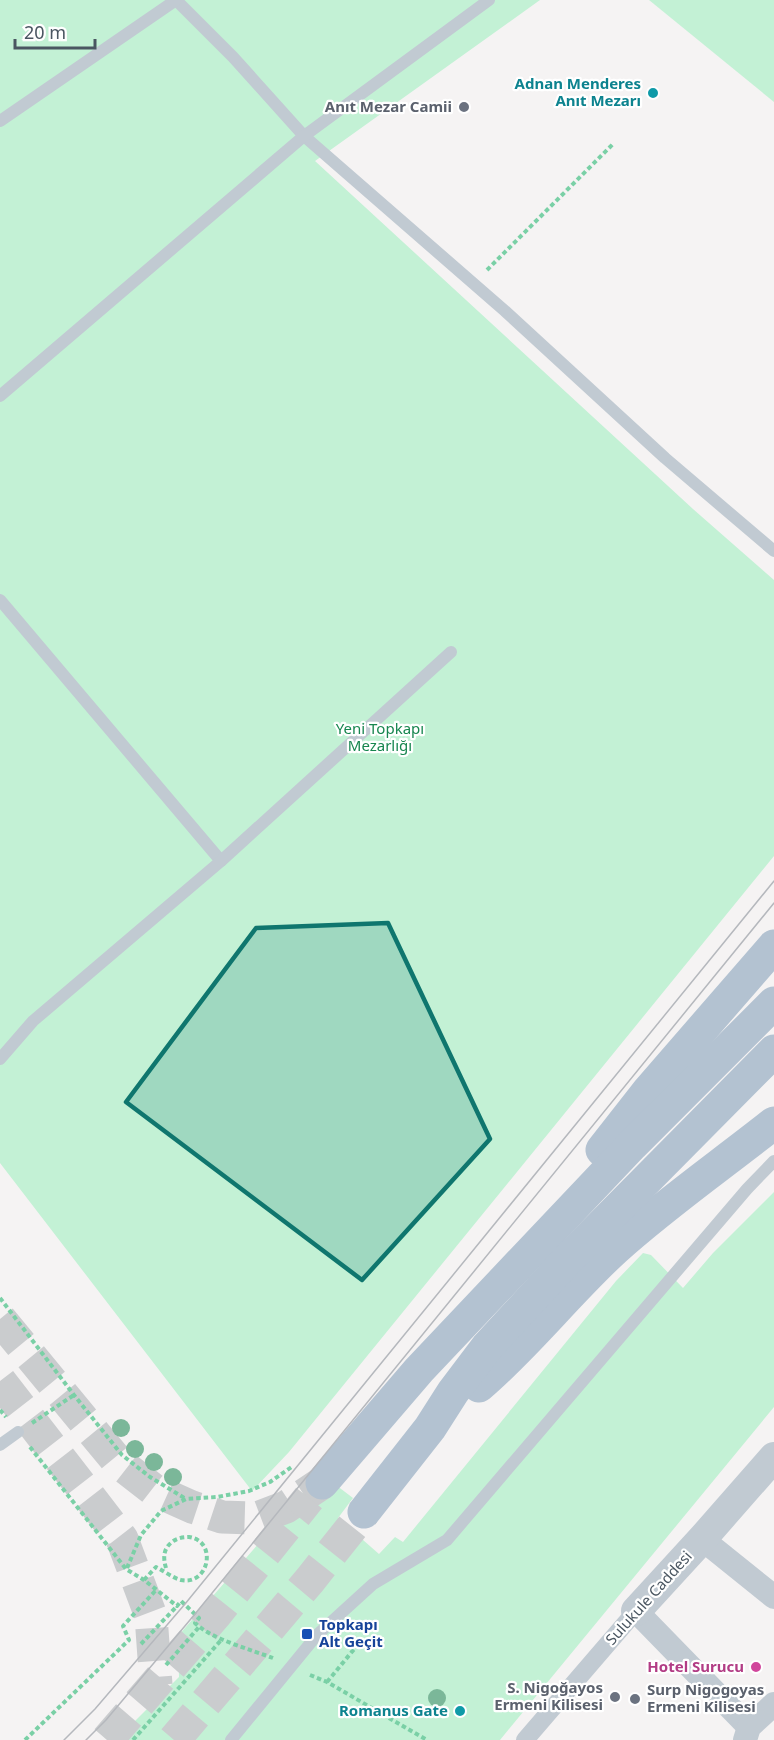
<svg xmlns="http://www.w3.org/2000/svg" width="774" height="1740" viewBox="0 0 774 1740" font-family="'Noto Sans',sans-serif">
<rect width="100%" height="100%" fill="#f5f3f3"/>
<g fill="#c3f1d5">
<path d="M0 0H540L315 161 693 509 774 580V856L289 1452 252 1491 0 1163Z"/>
<path d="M649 0H774V102Z"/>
<path d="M774 1192V1407L500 1740H116L179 1677 178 1636 320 1473 353 1498 338 1518 379 1554 395 1537 403 1542 616 1281 643 1253 651 1255 683 1288 713 1253Z"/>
</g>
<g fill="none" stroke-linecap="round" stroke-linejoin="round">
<g stroke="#caccce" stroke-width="33" stroke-dasharray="33 16" stroke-linecap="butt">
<path d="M0 1319 118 1462 154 1490 192 1507 222 1517 257 1518 286 1507 322 1483"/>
<path d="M0 1381 122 1539 151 1616 156 1685"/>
<path d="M107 1740 216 1614 309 1498"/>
<path d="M174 1740 310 1580 364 1512"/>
</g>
<g stroke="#7ad0a6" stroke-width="4" stroke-dasharray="4.5 3" stroke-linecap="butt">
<path d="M487 270 613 144"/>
<path d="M0 1298 74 1395 122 1455 150 1477 186 1499"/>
<path d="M0 1410 6 1417"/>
<path d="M32 1423 74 1395"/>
<path d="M30 1447 126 1569 144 1580 177 1606 181 1601 199 1618 195 1623C211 1639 252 1650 273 1658"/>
<path d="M127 1568 141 1535 161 1511 186 1499 217 1497 249 1491 270 1482 293 1466"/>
<path d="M144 1580 156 1567C164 1571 173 1578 181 1580 209 1586 218 1541 189 1537 183 1537 177 1538 172 1542 163 1549 163 1558 166 1568"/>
<path d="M141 1644 177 1606"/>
<path d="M166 1665 199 1627"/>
<path d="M310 1675 327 1682 427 1740"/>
<path d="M327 1682 360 1642"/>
<path d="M25 1740 129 1640 123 1626 156 1590"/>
<path d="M133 1740 222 1639"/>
</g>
<g stroke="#c1cad2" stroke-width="12">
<path d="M176 0 233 57 304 136 505 311 665 458 774 551"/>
<path d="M0 121 176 0"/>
<path d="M0 396 304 136 489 0"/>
<path d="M0 600 221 861"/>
<path d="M0 1059 33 1021 221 861 451 652"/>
<path d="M0 1445 18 1432"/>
<path d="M231 1740 317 1635 339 1615 373 1584 447 1540 747 1189 774 1161"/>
</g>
<path stroke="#c1cad2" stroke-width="18" d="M525 1740 636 1611"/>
<g stroke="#c1cad2" stroke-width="24">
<path d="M702 1539 774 1597"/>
<path d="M636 1611 749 1727"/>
<path d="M745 1740 749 1727 774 1704"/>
</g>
<path stroke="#c1cad2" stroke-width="30" d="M636 1611 702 1539 774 1457"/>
<g stroke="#b3c2d1" stroke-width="33">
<path d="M602 1150 649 1090 774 946"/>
<path d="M479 1386C528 1344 568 1292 615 1249 665 1204 721 1165 774 1123"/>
<path d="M322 1483 419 1370 632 1145 774 1003"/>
<path d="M364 1512 430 1428 453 1392 487 1347 571 1256 774 1051"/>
</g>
<g stroke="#b5b8bd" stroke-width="1.5">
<path d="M64 1740 95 1709 185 1604 774 881"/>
<path d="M86 1740 106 1720 195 1614 774 903"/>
</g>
</g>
<g fill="#7bb799">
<circle cx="121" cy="1428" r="9"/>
<circle cx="135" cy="1449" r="9"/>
<circle cx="154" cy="1462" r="9"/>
<circle cx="173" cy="1477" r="9"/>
<circle cx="437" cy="1698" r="9"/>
</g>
<path fill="#0f766e" fill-opacity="0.2" stroke="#0f766e" stroke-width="4.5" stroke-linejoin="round" d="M388 923 490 1139 362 1280 126 1102 256 928Z"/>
<g fill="#0f9aa8" stroke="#fff" stroke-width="2">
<circle cx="653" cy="93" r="6"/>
<circle cx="460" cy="1711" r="6"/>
</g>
<g fill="#6b7280" stroke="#fff" stroke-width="2">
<circle cx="464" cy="107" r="6"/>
<circle cx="615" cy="1697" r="6"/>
<circle cx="635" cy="1699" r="6"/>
</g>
<rect fill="#1a4fb4" stroke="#fff" stroke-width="2" x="301" y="1628" width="12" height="12" rx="3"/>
<circle fill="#d1479c" stroke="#fff" stroke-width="2" cx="756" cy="1667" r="6"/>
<g text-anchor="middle" stroke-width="4.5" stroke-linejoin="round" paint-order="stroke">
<g font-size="15" font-weight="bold" fill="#0d838f" stroke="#fff" text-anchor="end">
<text x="641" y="89">Adnan Menderes<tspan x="641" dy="17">Anıt Mezarı</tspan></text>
<text x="448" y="1716">Romanus Gate</text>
</g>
<g font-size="15" font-weight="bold" fill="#5b616d" stroke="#fff" text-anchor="end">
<text x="452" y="112">Anıt Mezar Camii</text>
<text x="603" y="1693">S. Nigoğayos<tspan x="603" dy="17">Ermeni Kilisesi</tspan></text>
<text x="647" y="1695" text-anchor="start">Surp Nigogoyas<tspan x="647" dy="17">Ermeni Kilisesi</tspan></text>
</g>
<g font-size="15" fill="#17864f" stroke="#fff">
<text x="380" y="734">Yeni Topkapı<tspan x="380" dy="17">Mezarlığı</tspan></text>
</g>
<g font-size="15" fill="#4a5661" stroke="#fff">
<text transform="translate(649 1598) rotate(-48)" y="5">Sulukule Caddesi</text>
</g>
<g font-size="15" font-weight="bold" fill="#164399" stroke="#fff" text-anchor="start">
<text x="319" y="1630">Topkapı<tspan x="319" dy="17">Alt Geçit</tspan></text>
</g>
<g font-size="15" font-weight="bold" fill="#b23c85" stroke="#fff" text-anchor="end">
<text x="744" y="1672">Hotel Surucu</text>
</g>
</g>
<path d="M15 39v9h80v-9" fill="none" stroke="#4a5661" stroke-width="3"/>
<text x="24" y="39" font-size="18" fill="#4a5661" stroke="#ffffff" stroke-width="4.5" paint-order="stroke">20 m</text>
</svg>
